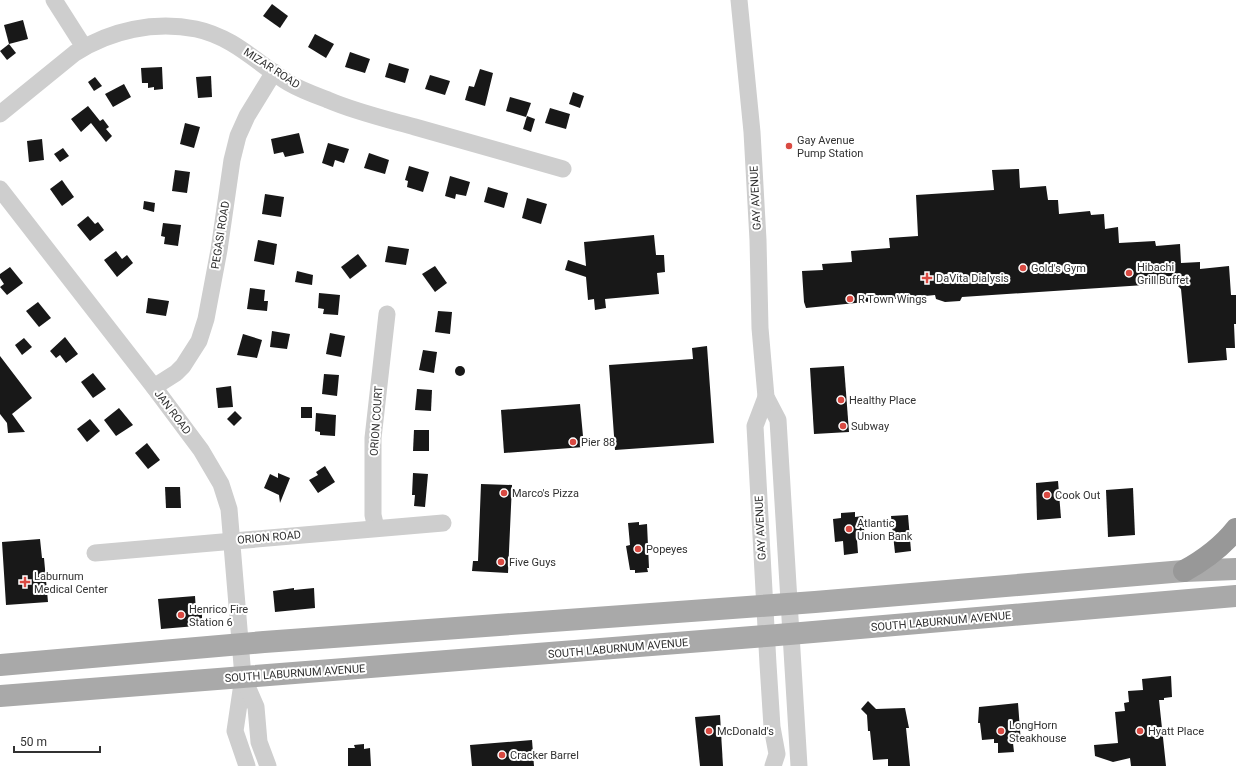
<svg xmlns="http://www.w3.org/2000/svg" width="1236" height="766" viewBox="0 0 1236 766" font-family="Roboto,sans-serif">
<rect width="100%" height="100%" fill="#fff"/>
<g fill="#181818">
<path d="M272 4 288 16 280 28 263 16Z"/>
<path d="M23 20 28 39 9 44 4 25Z"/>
<path d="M315 34 334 44 326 58 308 47Z"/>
<path d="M9 44 16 53 7 60 0 51Z"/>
<path d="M350 52 370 59 365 73 345 67Z"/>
<path d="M389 63 409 69 405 83 385 77Z"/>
<path d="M162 67 163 89 154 90V87L148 88V83H142L141 68Z"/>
<path d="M480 69 493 73 485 106 465 100 469 86 474 87Z"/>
<path d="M430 75 450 81 445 95 425 89Z"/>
<path d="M211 76 212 97 198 98 196 77Z"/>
<path d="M95 77 102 86 94 91 88 82Z"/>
<path d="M124 84 131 97 113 107 105 94Z"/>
<path d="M573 92 584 96 580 108 569 104Z"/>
<path d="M510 97 531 103 526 117 506 111Z"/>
<path d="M88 106 100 121 103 119 109 127 106 129 112 136 106 142 91 123 81 132 71 119Z"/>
<path d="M550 108 570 114 566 129 545 123Z"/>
<path d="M527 116 535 119 531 132 523 129Z"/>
<path d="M185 123 200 127 194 148 180 144Z"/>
<path d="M299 133 304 153 285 157 283 152 274 154 271 139Z"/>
<path d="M42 139 44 160 29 162 27 141Z"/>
<path d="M328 143 349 149 344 163 335 160 333 167 322 163Z"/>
<path d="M63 148 69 156 60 162 54 154Z"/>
<path d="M369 153 389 160 385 174 364 168Z"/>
<path d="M409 166 429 172 423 192 407 187 408 181 405 180Z"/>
<path d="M1019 169 1020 188 1046 186 1048 200H1058L1059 214 1090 211 1091 215 1104 214 1105 229 1118 227 1119 243 1155 241 1156 246 1180 244 1181 263 1200 262V269L1229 266 1231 295H1236V324H1234L1235 348H1226L1227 360 1188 363 1181 289 1175 283 962 297 960 301 945 302 936 299 935 295 806 308 804 302 802 271 823 270 822 264 852 262 851 251 890 248 889 238 918 236 916 195 994 190 992 170Z"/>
<path d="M175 170 190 172 187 193 172 191Z"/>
<path d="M450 176 470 182 466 196 456 194 455 199 445 196Z"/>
<path d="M62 180 74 197 62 206 50 189Z"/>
<path d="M488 187 508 193 504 208 484 202Z"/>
<path d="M265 194 284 197 281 217 262 214Z"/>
<path d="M527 198 547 204 541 224 522 218Z"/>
<path d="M144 201 155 203 154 212 143 209Z"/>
<path d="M88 216 95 224 98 222 104 230 90 241 77 225Z"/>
<path d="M163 223 181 225 178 246 164 244 165 237 161 236Z"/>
<path d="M654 235 656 255H664L665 272 657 273 659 294 605 299 606 308 595 310 594 299 588 300 586 277 565 270 568 260 586 266 584 242Z"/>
<path d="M258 240 277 244 274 265 254 261Z"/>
<path d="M388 246 409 249 406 265 385 262Z"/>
<path d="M116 251 122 259 127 255 133 263 117 277 104 260Z"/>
<path d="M358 254 367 266 350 279 341 267Z"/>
<path d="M435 266 447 283 435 292 422 274Z"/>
<path d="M10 267 23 283 7 295 0 287 4 284 0 278V274Z"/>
<path d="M297 271 313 275 312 285 295 282Z"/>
<path d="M250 288 265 290 264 301H268L267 311 247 309Z"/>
<path d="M319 293 340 295 338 315 323 314 324 309 318 308Z"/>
<path d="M148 298 169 301 166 316 146 313Z"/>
<path d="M38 302 51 318 39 327 26 311Z"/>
<path d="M438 311 452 312 450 334 435 332Z"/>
<path d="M272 331 290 334 287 349 270 347Z"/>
<path d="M330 333 345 336 341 357 326 354Z"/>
<path d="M243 334 262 340 257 358 237 355Z"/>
<path d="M65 337 78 354 66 363 60 355 56 358 50 351Z"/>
<path d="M24 338 32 347 22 355 15 345Z"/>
<path d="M707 346 714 443 615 450 609 365 693 359 692 348Z"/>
<path d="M423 350 437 352 434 373 419 370Z"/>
<path d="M0 356 32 398 12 414 25 432 8 433 7 423 0 414Z"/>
<path d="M844 366 849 432 814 434 810 368Z"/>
<circle cx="460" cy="371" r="5"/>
<path d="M93 373 106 389 93 398 81 382Z"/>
<path d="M324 374 339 375 337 396 322 394Z"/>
<path d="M231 386 233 407 218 408 216 388Z"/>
<path d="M417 389 432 390 431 411 415 410Z"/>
<path d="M580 404 584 447 504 453 501 410Z"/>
<rect x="301" y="407" width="11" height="11"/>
<path d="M119 408 133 425 116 436 104 420Z"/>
<path d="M235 411 242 418 234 426 227 419Z"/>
<path d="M316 413 336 415 335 436 320 435V432L315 431Z"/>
<path d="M90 419 100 431 87 442 77 429Z"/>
<path d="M414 430H429V451H413Z"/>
<path d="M147 443 160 460 148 469 135 453Z"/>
<path d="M325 466 335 482 318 493 309 480 318 475 316 472Z"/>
<path d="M278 473 290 478 280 503 279 495 264 488 270 474 278 478Z"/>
<path d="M413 473 428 474 425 507 414 506 415 495H412Z"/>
<path d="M1058 481 1061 518 1037 520 1036 483Z"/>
<path d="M481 484 512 485 508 573 472 571 473 561H478Z"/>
<path d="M165 487H180L181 508H166Z"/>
<path d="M1133 488 1135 535 1108 537 1106 490Z"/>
<path d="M855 512V517L863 516 865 540H857L858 553 844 555 843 541 835 542 833 519 841 518V513Z"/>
<path d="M908 515 911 551 895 553 891 516Z"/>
<path d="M639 522V525L647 524 649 568H647L648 572 635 573V570H630L626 546 630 545 628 523Z"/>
<path d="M40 539 42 558H44L48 602 6 605 2 542Z"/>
<path d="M294 588V590L314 588 315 608 275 612 273 591Z"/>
<path d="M195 596 196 611 202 610V620H196V626L161 629 158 599Z"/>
<path d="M1171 676 1172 697 1164 698V700H1159L1166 766H1131L1130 758 1113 762 1095 756 1094 745 1118 743 1115 712 1125 711 1124 703 1129 702 1128 691 1143 690 1142 679Z"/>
<path d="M868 701 876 709 905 708 909 728H906L910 766H888V759L873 760 870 731H868L867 715 861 709Z"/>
<path d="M1018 703 1021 743H1013L1014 752 998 753V743H994V739L982 740 980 723H978L979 707Z"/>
<path d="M720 715 723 766H700L695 717Z"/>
<path d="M532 740 534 766H472L470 745Z"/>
<path d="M364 744V749L370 748 371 766H348V748H355L354 745Z"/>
</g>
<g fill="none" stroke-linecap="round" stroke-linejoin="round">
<g stroke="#cecece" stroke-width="17">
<path d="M54 0 84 47"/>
<path d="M739 0 752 132 758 240 760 328 766 397 778 420 799 766"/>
<path d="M0 114 75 53C111 30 154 21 196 29 234 37 258 64 289 83 301 90 315 95 328 100 356 112 386 119 415 127 464 141 513 155 563 169"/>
<path d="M0 189 154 387 201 450 221 484 229 509 243 677 235 731 247 766"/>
<path d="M154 387 176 373 183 366 199 341 206 319 219 250 232 160 238 136 247 116 274 72"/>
<path d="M766 397 755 426 768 664 772 727 777 754 773 766"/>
<path d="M376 528 373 515V438L387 314"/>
<path d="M95 553 443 523"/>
<path d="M243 677 256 707 259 742 268 766"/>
</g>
<g stroke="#a9a9a9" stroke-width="22">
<path d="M0 665 264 642 815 602 1184 571 1236 569"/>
<path d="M0 696 766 636 1236 596"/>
</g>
<path stroke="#989898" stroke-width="22" d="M1184 571C1204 560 1221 548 1236 529"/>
</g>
<g fill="#d94a42" stroke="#fff" stroke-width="1.5">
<circle cx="789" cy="146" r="4"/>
<circle cx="1023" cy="268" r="4"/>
<circle cx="1129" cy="273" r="4"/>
<path d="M925 272h4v4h4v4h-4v4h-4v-4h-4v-4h4z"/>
<circle cx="850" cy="299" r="4"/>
<circle cx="841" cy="400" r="4"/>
<circle cx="843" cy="426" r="4"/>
<circle cx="573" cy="442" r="4"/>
<circle cx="504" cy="493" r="4"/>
<circle cx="1047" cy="495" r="4"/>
<circle cx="849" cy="529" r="4"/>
<circle cx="638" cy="549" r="4"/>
<circle cx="501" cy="562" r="4"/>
<path d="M23 576h4v4h4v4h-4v4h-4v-4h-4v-4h4z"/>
<circle cx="181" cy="615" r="4"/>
<circle cx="709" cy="731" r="4"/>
<circle cx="1001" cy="731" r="4"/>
<circle cx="1140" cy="731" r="4"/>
<circle cx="502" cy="755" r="4"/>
</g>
<g text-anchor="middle" stroke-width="4" stroke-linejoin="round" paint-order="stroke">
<g font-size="11" fill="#313131" stroke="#fff">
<text transform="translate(272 68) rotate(33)" y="4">MIZAR ROAD</text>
<text transform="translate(755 198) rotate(-93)" y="4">GAY AVENUE</text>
<text transform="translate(220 235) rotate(-81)" y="4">PEGASI ROAD</text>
<text transform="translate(173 412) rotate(53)" y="4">JAN ROAD</text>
<text transform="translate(376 421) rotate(-86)" y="4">ORION COURT</text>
<text transform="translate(760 528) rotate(-93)" y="4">GAY AVENUE</text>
<text transform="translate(269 537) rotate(-5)" y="4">ORION ROAD</text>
<text transform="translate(941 621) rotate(-5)" y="4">SOUTH LABURNUM AVENUE</text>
<text transform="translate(618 648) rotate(-5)" y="4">SOUTH LABURNUM AVENUE</text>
<text transform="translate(295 673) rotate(-4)" y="4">SOUTH LABURNUM AVENUE</text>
</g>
<g font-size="11" fill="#313131" stroke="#fff" text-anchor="start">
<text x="797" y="144">Gay Avenue<tspan x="797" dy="13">Pump Station</tspan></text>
<text x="1137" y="271">Hibachi<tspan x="1137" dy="13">Grill Buffet</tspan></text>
<text x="1031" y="272">Gold's Gym</text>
<text x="936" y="282">DaVita Dialysis</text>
<text x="858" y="303">R Town Wings</text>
<text x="849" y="404">Healthy Place</text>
<text x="851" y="430">Subway</text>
<text x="581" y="446">Pier 88</text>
<text x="512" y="497">Marco's Pizza</text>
<text x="1055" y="499">Cook Out</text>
<text x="857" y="527">Atlantic<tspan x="857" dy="13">Union Bank</tspan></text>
<text x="646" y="553">Popeyes</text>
<text x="509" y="566">Five Guys</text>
<text x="34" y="580">Laburnum<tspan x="34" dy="13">Medical Center</tspan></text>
<text x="189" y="613">Henrico Fire<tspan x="189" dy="13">Station 6</tspan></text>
<text x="1009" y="729">LongHorn<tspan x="1009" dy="13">Steakhouse</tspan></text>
<text x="717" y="735">McDonald's</text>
<text x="1148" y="735">Hyatt Place</text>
<text x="510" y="759">Cracker Barrel</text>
</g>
</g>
<path d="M14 746v6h86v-6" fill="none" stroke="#313131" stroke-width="2"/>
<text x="20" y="746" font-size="12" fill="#313131" stroke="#ffffff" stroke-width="3" paint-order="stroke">50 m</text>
</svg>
